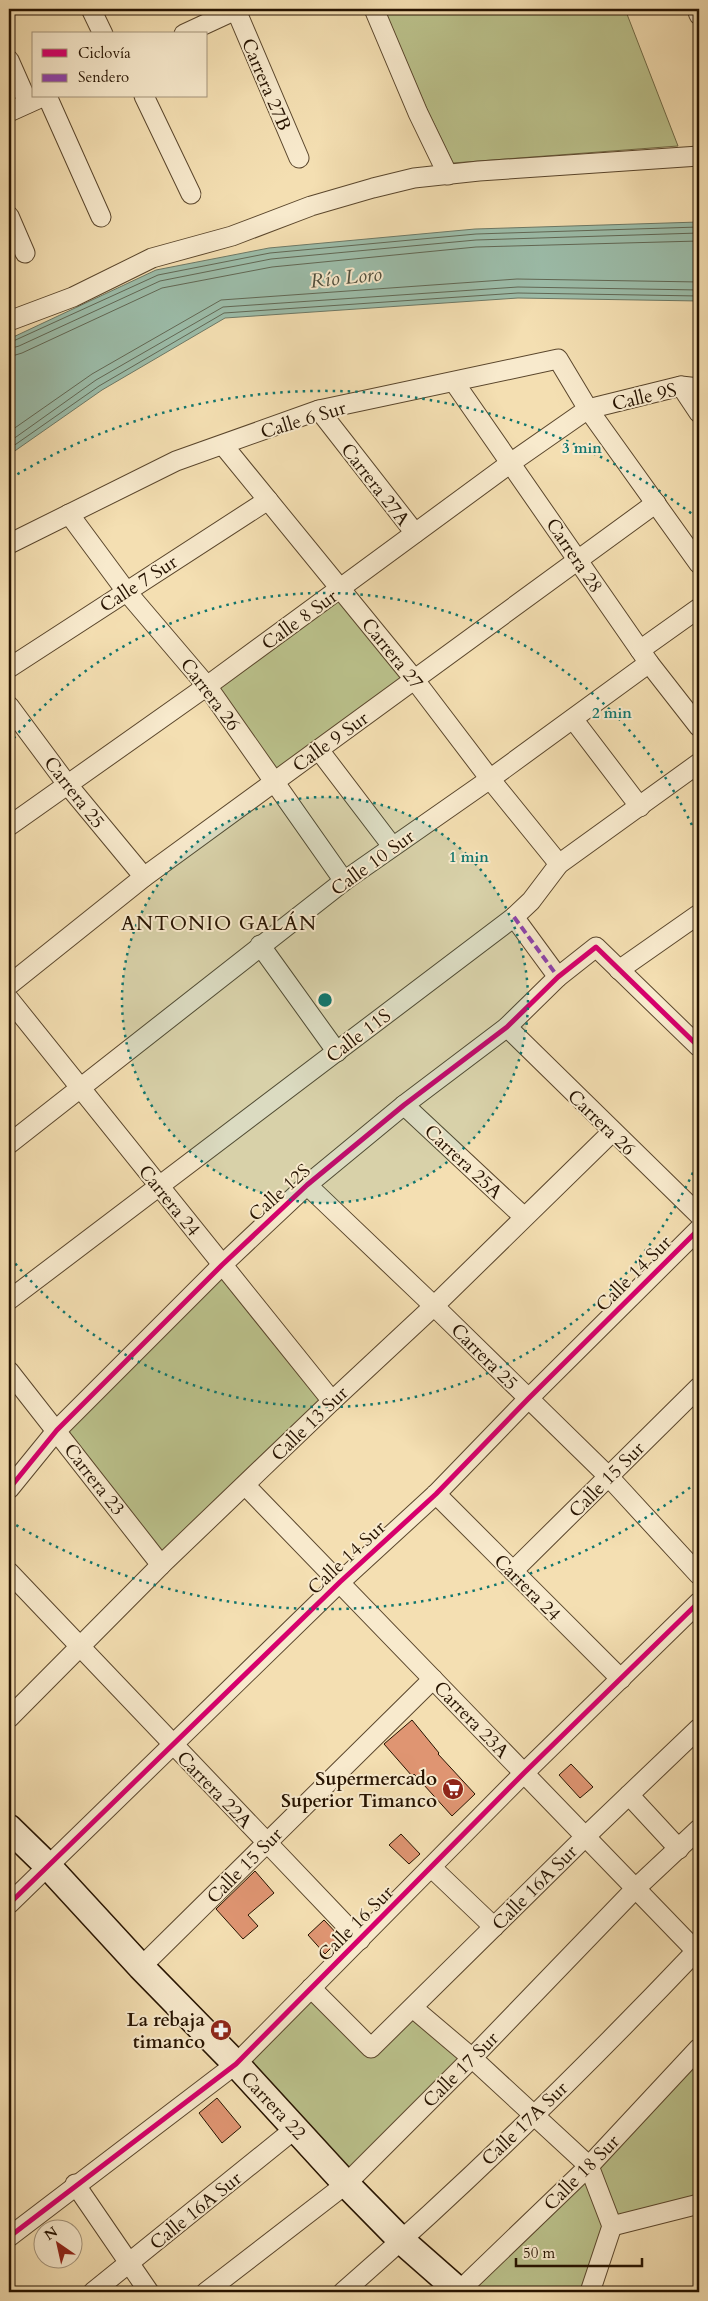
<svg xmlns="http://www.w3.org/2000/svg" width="708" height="2301" viewBox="0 0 708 2301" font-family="Cardo,serif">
<rect width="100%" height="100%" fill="#f4dfb2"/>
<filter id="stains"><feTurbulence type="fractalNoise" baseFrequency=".004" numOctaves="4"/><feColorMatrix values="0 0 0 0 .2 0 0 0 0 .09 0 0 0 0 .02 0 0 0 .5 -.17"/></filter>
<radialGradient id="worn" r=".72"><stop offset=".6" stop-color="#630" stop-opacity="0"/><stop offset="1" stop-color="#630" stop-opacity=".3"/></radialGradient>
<g fill="#bbc28c" stroke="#706a46">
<path d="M384 9H625L678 146 453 163 426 107Z"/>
<path d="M340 589 414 679 275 782 207 686Z"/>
<path d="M219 1276 322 1402 164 1554 67 1429Z"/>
<path d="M313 1992 369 2053 413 2016 465 2059 346 2178 242 2064Z"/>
<path d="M699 2052V2201L605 2225 587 2292H461Z"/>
</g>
<path fill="#9cbdaa" stroke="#6d7966" d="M699 222V301L518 298 225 318 102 390 9 455V339L156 270 269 248 475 229Z"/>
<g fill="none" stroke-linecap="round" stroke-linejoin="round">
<g stroke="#616855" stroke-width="1">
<path d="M9 343 158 275 270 253 476 234 699 227"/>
<path d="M9 349 19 346 160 281 271 259 476 240 699 233"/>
<path d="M9 357 22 353 162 288 272 267 476 247 699 241"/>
<path d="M9 432 92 374 221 300 517 279 699 282"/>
<path d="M9 442 96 380 223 307 518 287 699 290"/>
<path d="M9 449 99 386 224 313 518 293 699 296"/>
</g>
</g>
<g fill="#df9572" stroke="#261300">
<path d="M412 1720 439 1753 438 1754 475 1794 452 1816 414 1774 412 1776 384 1744Z"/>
<path d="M571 1764 593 1787 580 1798 559 1775Z"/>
<path d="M401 1834 420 1854 409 1864 389 1845Z"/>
<path d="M255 1871 274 1893 248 1915 258 1926 243 1939 216 1909Z"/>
<path d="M324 1920 341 1938 325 1954 308 1935Z"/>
<path d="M217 2098 241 2127 222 2143 199 2113Z"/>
</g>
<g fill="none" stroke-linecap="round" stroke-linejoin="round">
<g stroke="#5a462c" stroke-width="21">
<g id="street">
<path d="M91 9 103 34"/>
<path d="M374 9 418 113 448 175"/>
<path d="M697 9 699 15"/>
<path d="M236 10 299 158"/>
<path d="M184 34 238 9"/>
<path d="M9 60 28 103"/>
<path d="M47 96 101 217"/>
<path d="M144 96 191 194"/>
<path d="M9 112 40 98"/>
<path d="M9 216 25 253"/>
<path d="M9 321 73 297 152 258 232 236 311 206 373 188 414 178 479 171 699 156"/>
<path d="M454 382 649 663 699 727"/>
<path d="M681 386 699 413"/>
<path d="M319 410 415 533"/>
<path d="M223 445 414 679 490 779 559 864"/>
<path d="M69 514 126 591 207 686 344 881"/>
<path d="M9 544 176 461 319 410 558 359 588 409 699 564"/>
<path d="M640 650 699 608"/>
<path d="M9 668 268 500"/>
<path d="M9 706 67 784 144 877"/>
<path d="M573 719 640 807"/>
<path d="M319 750 392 846"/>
<path d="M9 826 207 686 512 462 588 409 681 386 699 388"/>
<path d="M514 917 558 977"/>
<path d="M260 945 337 1052"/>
<path d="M619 970 699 914"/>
<path d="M9 985 144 877 656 503"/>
<path d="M9 999 332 1401"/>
<path d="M507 1027 699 1215"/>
<path d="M404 1105 524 1217"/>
<path d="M9 1144 344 881 490 779 649 663"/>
<path d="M307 1185 434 1306 609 1477 699 1575"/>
<path d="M9 1300 514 917 531 901 559 864 699 763"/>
<path d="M9 1371 161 1565"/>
<path d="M245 1485 699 1954"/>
<path d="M9 1489 57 1430 222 1265 307 1185 404 1105 507 1027 558 977 596 947 699 1047"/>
<path d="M436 1494 621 1679"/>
<path d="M513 1571 699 1387"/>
<path d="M9 1572 360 1940"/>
<path d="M9 1718 161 1565 332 1401 434 1306 612 1132"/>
<path d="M629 1795 679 1849"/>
<path d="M431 1867 494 1927"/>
<path d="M9 1904 340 1582 436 1494 528 1399 699 1229"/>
<path d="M141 1967 433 1679"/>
<path d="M311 1988 371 2048 586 1836 699 1728"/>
<path d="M413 2008 472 2058 589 2166 612 2226 590 2292"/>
<path d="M75 2184 149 2292"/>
<path d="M612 2226 699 2204"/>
<path d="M9 2237 236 2064 524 1773 699 1602"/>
<path d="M93 2292 296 2128"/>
<path d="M206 2292 346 2184 472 2058 636 1888 699 1829"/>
<path d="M343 2292C467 2184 585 2068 699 1948"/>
<path d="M458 2292 589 2166 699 2048"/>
</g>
</g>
<g stroke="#261300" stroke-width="29">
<path id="secondary" d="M9 1828 48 1866 141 1967 236 2064 346 2184 402 2241 460 2292"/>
</g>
<use href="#street" stroke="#f8eacd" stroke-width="19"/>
<use href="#secondary" stroke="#f8eacd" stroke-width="26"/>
<path stroke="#8e44ad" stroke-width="4" stroke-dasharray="8 4" stroke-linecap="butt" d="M514 917 558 977"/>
<g stroke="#f8eacd" stroke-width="8">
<g id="cycleway">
<path d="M9 1489 57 1430 222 1265 307 1185 404 1105 507 1027 558 977 596 947 699 1047"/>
<path d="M9 1904 340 1582 436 1494 528 1399 699 1229"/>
<path d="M9 2237 236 2064 524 1773 699 1602"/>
</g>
</g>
<use href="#cycleway" stroke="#d6006c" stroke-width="5"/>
</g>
<circle cx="325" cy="1000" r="203" fill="#0f766e" fill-opacity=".12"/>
<g fill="none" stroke="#0f766e" stroke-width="2.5" stroke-dasharray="2.5 5">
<circle cx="325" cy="1000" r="203"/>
<path d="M699 1159A406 406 0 0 1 9 1256M9 744A406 406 0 0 1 699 841"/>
<path d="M696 1483A609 609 0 0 1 11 1522M11 478A609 609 0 0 1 696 517"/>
</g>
<defs>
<g id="supermarket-disc" transform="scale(1.125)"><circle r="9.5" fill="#8f2418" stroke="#f8eacd"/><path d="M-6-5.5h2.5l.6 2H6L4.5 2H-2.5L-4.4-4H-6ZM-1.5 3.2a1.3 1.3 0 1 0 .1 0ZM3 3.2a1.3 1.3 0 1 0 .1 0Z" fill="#fff"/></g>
<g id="pharmacy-disc" transform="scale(1.125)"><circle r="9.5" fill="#8f2418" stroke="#f8eacd"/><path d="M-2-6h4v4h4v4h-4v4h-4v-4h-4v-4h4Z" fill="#fff"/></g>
</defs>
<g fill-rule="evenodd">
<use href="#supermarket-disc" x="453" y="1789"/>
<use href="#pharmacy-disc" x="221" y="2030"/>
</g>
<g text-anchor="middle" stroke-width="4" stroke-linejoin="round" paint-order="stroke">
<g font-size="19" fill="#261300" stroke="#f8eacd">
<text transform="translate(267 84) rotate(67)" y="7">Carrera 27B</text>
<text transform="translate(644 396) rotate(-13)" y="7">Calle 9S</text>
<text transform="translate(303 419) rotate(-17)" y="7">Calle 6 Sur</text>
<text transform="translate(376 484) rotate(52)" y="7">Carrera 27A</text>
<text transform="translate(575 555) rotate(56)" y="7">Carrera 28</text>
<text transform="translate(138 583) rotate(-33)" y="7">Calle 7 Sur</text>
<text transform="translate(299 619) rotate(-36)" y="7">Calle 8 Sur</text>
<text transform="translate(393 653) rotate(51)" y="7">Carrera 27</text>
<text transform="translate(211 694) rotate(53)" y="7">Carrera 26</text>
<text transform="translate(330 741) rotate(-36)" y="7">Calle 9 Sur</text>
<text transform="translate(75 792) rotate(52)" y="7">Carrera 25</text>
<text transform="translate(372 862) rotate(-36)" y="7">Calle 10 Sur</text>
<text transform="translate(358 1035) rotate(-37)" y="7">Calle 11S</text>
<text transform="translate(602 1122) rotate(44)" y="7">Carrera 26</text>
<text transform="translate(464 1161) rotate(43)" y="7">Carrera 25A</text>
<text transform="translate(279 1192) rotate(-42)" y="7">Calle 12S</text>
<text transform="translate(170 1200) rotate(51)" y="7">Carrera 24</text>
<text transform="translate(633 1273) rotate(-45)" y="7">Calle 14 Sur</text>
<text transform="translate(485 1356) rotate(45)" y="7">Carrera 25</text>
<text transform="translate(309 1423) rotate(-44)" y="7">Calle 13 Sur</text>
<text transform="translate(95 1479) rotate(52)" y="7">Carrera 23</text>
<text transform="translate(606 1479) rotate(-45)" y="7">Calle 15 Sur</text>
<text transform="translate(346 1557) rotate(-43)" y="7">Calle 14 Sur</text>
<text transform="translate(528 1587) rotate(45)" y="7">Carrera 24</text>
<text transform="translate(472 1719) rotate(46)" y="7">Carrera 23A</text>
<text transform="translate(215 1789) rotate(46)" y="7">Carrera 22A</text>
<text transform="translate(244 1865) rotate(-45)" y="7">Calle 15 Sur</text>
<text transform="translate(534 1887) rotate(-45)" y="7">Calle 16A Sur</text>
<text transform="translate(355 1923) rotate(-45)" y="7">Calle 16 Sur</text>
<text transform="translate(460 2069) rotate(-45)" y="7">Calle 17 Sur</text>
<text transform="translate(274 2105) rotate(47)" y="7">Carrera 22</text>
<text transform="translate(524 2123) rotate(-44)" y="7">Calle 17A Sur</text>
<text transform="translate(581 2172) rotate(-45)" y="7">Calle 18 Sur</text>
<text transform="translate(195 2210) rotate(-39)" y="7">Calle 16A Sur</text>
</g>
<g font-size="19" font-weight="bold" fill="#261300" stroke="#f8eacd" text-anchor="end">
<text x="437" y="1785">Supermercado<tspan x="437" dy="22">Superior Timanco</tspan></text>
<text x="205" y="2026">La rebaja<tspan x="205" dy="22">timanco</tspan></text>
</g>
<g font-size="20" font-style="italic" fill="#4f4e3c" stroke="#f8eacd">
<text transform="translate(346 277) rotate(-6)" y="7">Río Loro</text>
</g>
<g font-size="20" letter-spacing="1" fill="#261300" stroke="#f8eacd">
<text x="219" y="930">ANTONIO GALÁN</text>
</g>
</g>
<circle cx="325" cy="1000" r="8" fill="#0f766e" stroke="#f8eacd" stroke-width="2.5"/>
<g font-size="15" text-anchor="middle" font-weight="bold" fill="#0f766e" stroke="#f8eacd" stroke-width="4" stroke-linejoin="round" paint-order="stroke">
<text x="582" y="453">3 min</text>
<text x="612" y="718">2 min</text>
<text x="469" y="862">1 min</text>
</g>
<rect width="708" height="2301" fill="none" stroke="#f4dfb2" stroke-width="30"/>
<rect x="10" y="10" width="688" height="2281" fill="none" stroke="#261300" stroke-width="2.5"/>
<rect x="15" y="15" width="678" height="2271" fill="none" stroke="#261300"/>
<rect x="32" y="32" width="175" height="65" fill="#f8eacd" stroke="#a4947b"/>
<rect x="42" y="49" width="25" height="8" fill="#d6006c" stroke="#a4947b"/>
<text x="78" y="58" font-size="15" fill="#261300">Ciclovía</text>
<rect x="42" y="74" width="25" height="8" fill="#8e44ad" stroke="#a4947b"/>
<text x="78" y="82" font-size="15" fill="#261300">Sendero</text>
<g transform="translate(58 2244) rotate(326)"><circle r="24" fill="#f8eacd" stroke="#a4947b"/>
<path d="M0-4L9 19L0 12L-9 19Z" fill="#8f2418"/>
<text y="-8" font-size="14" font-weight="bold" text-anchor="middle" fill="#261300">N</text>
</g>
<path d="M516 2258v8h126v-8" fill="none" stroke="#261300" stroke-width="2.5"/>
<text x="523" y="2258" font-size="15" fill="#261300" stroke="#f8eacd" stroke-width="4" paint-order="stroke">50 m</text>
<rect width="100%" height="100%" filter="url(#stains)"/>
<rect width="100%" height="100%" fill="url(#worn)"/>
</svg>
